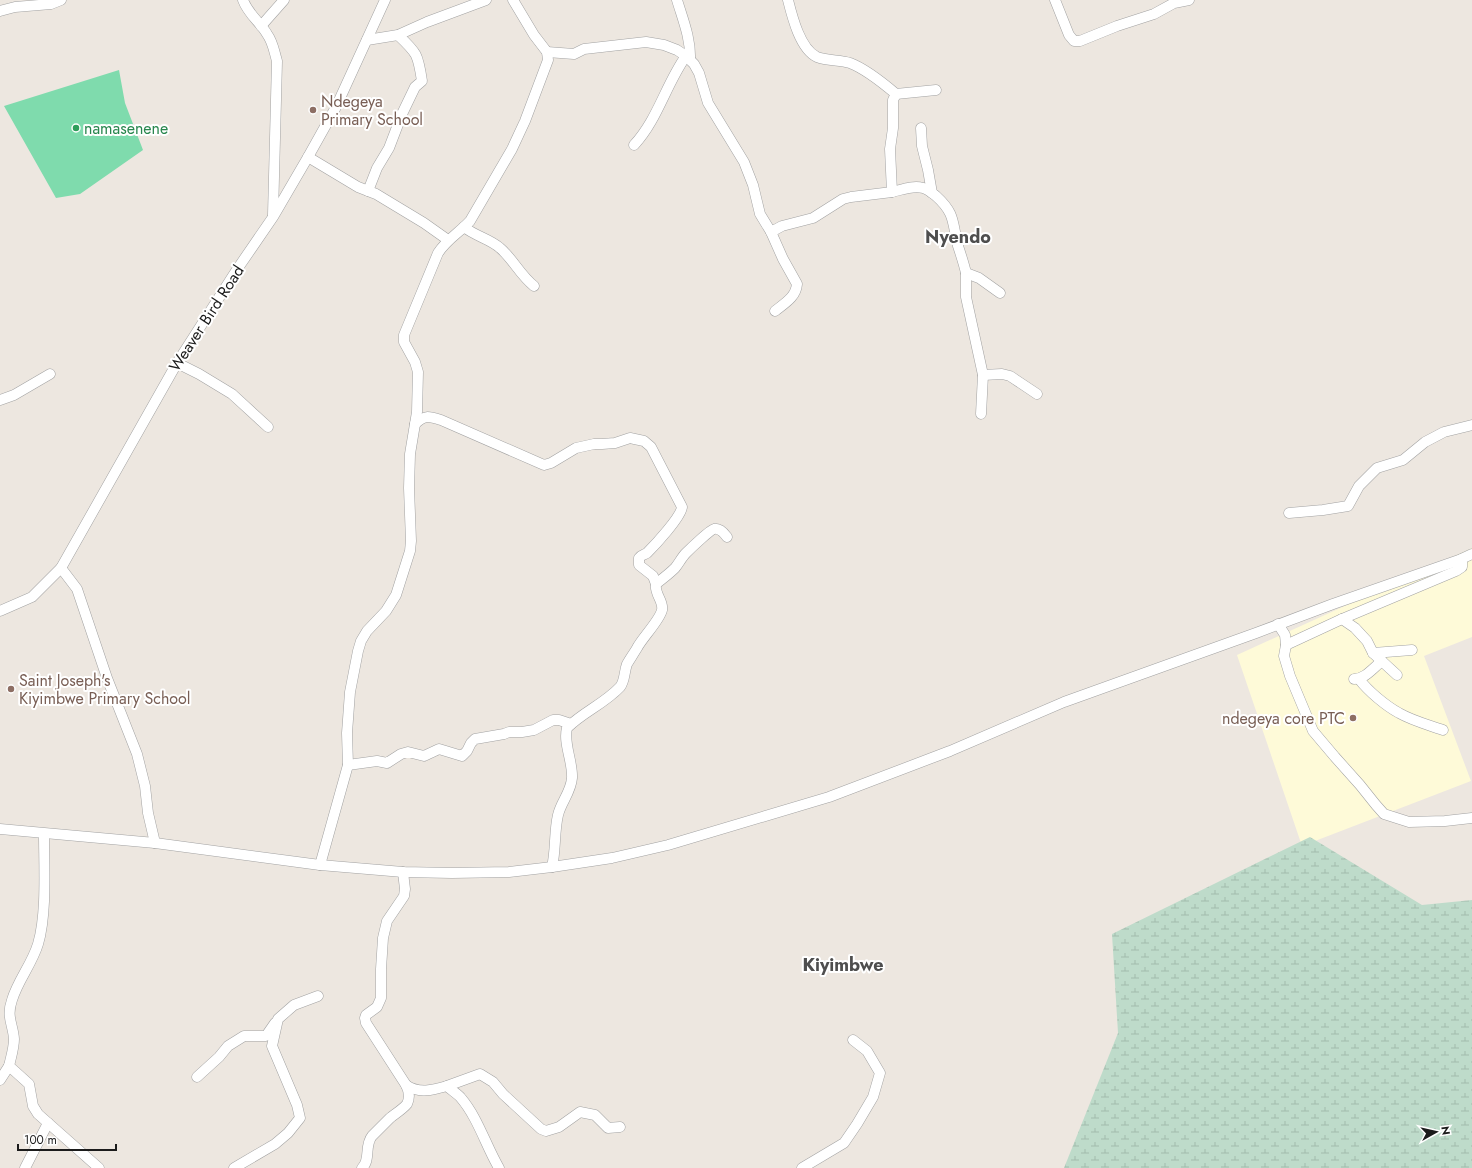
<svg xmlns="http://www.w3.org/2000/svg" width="1472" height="1168" viewBox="0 0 1472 1168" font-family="Jost,sans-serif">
<defs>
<pattern id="wetland-marsh" width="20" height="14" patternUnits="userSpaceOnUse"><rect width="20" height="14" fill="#bedbca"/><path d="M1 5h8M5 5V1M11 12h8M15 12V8" fill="none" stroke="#a3bbad"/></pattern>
</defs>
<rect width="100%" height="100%" fill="#ede7e0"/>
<path fill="#fefad8" d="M1472 548V637L1424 656 1471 781 1302 846 1237 655Z"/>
<path fill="url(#wetland-marsh)" d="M1310 837 1422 905 1472 900V1168H1064L1118 1033 1112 934Z"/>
<path fill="#7fdbad" d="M119 70 125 103 143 150 80 194 56 198 4 106Z"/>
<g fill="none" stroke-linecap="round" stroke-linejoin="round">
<g stroke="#a2a2a2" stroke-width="11">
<g id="minor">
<path d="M243 0C248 14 260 22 267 34 273 42 274 51 277 61L273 215"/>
<path d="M677 0C683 20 691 39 690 60"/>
<path d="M1055 0 1069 35 1074 41H1080L1117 26 1154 14 1174 3 1189 0"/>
<path d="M0 11 15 7 51 4 61 0"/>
<path d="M261 26 284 0"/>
<path d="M367 40 398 35 427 22 486 0"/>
<path d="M547 52 574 54 584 49 646 42 664 45 677 50 686 56 694 64 699 73 708 103 744 162 753 185 760 214 771 232 782 226 813 218 843 199 851 197 892 192 890 149 893 128V100L896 94C883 83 866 69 850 63 839 60 828 61 817 57 800 49 792 16 788 0"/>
<path d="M896 94 936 90"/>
<path d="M921 128 922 146 928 170 932 193"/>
<path d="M634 145C658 119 666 84 686 56"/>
<path d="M308 157 358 187 376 194 424 223 448 240"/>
<path d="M368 191 377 168 389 148 402 114 415 87 422 81C418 54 417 53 398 35"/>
<path d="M892 192C901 190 913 185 923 188 928 189 932 193 936 196 956 214 952 223 958 246 961 255 964 264 966 273L979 278 1000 293"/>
<path d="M464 227C475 236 490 239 500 248 513 259 520 275 534 286"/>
<path d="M771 232 783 259 797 284C796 297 785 303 775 311"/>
<path d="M966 273V297L983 375 981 414"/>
<path d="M177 363 199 374 232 394 268 427"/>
<path d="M983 375 1002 374 1010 376 1037 394"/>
<path d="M0 400 14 395 50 374"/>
<path d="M415 424C425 415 428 416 441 420L544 465 551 463 576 448 594 444H602L615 443 630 438 644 441 651 447 682 507C681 517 655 545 647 553 644 555 641 555 639 558V565L653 576 656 584"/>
<path d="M1289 513 1323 510 1348 506 1359 486 1377 468 1403 460 1425 442 1444 432 1472 425"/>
<path d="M61 568 77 589 107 678 137 754 145 786 148 813 155 843"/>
<path d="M0 611 32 597 61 568 177 363 238 268 273 217 308 157 336 107 385 0"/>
<path d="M1342 619 1355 628 1367 641 1373 653 1397 675"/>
<path d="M1278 624 1285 635 1286 645 1284 656 1290 676 1313 731 1335 757 1360 785 1376 805 1384 814 1409 822 1445 821 1472 818"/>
<path d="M1286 645 1342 619 1456 571 1462 567V559"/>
<path d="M1373 653 1412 650"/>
<path d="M1354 679C1365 679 1373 668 1382 661"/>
<path d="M1359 679C1368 691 1386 706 1399 713 1413 721 1429 725 1443 730"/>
<path d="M348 765 377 761 387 763 401 754 408 752 424 756 439 749 462 756 467 751 471 743 475 739 504 734 509 732H522L534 730 553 720H559L571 724"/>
<path d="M0 829 155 843 320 865 403 872 452 873 509 872 552 867 612 858 668 845 829 797 950 751 1064 702 1256 633 1333 604 1459 560 1472 554"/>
<path d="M44 834C44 866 47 914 38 944 32 964 18 980 12 1000 6 1017 13 1024 14 1039 14 1048 11 1057 9 1066L29 1084 33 1106 38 1114 99 1168"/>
<path d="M320 865 348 765 347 733 350 692 358 651 361 641 367 631 386 611 396 595 410 551 411 541 409 488 410 454 417 412 418 372 415 362 404 342V335L438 253C447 239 459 233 470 221L512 149 525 121 548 60 547 52 534 35 513 0"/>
<path d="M552 867C556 850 554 832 558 815 561 802 571 792 572 778 573 762 563 743 567 728 583 712 604 704 620 687 625 681 624 672 627 664 630 659 634 653 637 648 642 638 660 620 662 610 664 601 654 594 656 584 662 579 669 574 675 568 679 563 682 557 686 553 690 549 711 529 714 529 719 528 724 533 727 537"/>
<path d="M197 1077 219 1057 228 1046 244 1036H266L275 1023"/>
<path d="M0 1080 9 1066"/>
<path d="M406 1085C419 1094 433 1090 447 1086 451 1090 458 1094 461 1098 478 1118 486 1146 499 1168"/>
<path d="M447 1086 480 1074 493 1082 503 1094 541 1129 546 1131 559 1127 580 1112 595 1115 608 1128 620 1127"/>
<path d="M25 1168 48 1123"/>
<path d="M234 1168 275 1144 288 1133 300 1118 297 1105 272 1046 278 1019 294 1005 318 996"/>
<path d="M362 1168C371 1160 364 1146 372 1136 378 1130 384 1124 390 1118 395 1114 403 1109 407 1104 410 1098 409 1091 406 1085L366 1023 365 1018 366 1015 377 1007 381 998V969L383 938 387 921 404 896 405 889 403 872"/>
<path d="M802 1168 844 1143 857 1124 873 1097 880 1073 867 1051 853 1040"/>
</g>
</g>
<use href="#minor" stroke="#fff" stroke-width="10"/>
</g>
<g fill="#8d6e63" stroke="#fff" stroke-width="1.5">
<circle cx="313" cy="110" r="4"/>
<circle cx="11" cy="689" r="4"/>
<circle cx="1353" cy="718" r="4"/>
</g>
<circle fill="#2e9e5b" stroke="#fff" stroke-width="1.5" cx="76" cy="128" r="4"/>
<g text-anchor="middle" stroke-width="4" stroke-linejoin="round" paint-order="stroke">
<g font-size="16" fill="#785e54" stroke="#fff" text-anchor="start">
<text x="321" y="107">Ndegeya<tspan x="321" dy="18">Primary School</tspan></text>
<text x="19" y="686">Saint Joseph's<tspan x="19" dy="18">Kiyimbwe Primary School</tspan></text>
<text x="1345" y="724" text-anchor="end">ndegeya core PTC</text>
</g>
<g font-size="16" fill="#27864d" stroke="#fff" text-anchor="start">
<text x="84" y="134">namasenene</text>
</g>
<g font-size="16" fill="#1b1b1b" stroke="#fff">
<text transform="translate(206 318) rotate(-57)" y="6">Weaver Bird Road</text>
</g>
<g font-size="18" font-weight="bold" fill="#4e4e4e" stroke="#fff">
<text x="958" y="243">Nyendo</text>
<text x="843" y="971">Kiyimbwe</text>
</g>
</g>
<g transform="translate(1436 1132) rotate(82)" stroke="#ffffff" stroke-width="3" paint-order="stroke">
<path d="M0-3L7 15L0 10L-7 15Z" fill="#1b1b1b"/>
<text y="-6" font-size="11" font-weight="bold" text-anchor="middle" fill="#1b1b1b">N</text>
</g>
<path d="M18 1144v6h98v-6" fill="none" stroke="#1b1b1b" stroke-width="2"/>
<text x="24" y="1144" font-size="12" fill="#1b1b1b" stroke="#ffffff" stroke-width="3" paint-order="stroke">100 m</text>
</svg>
